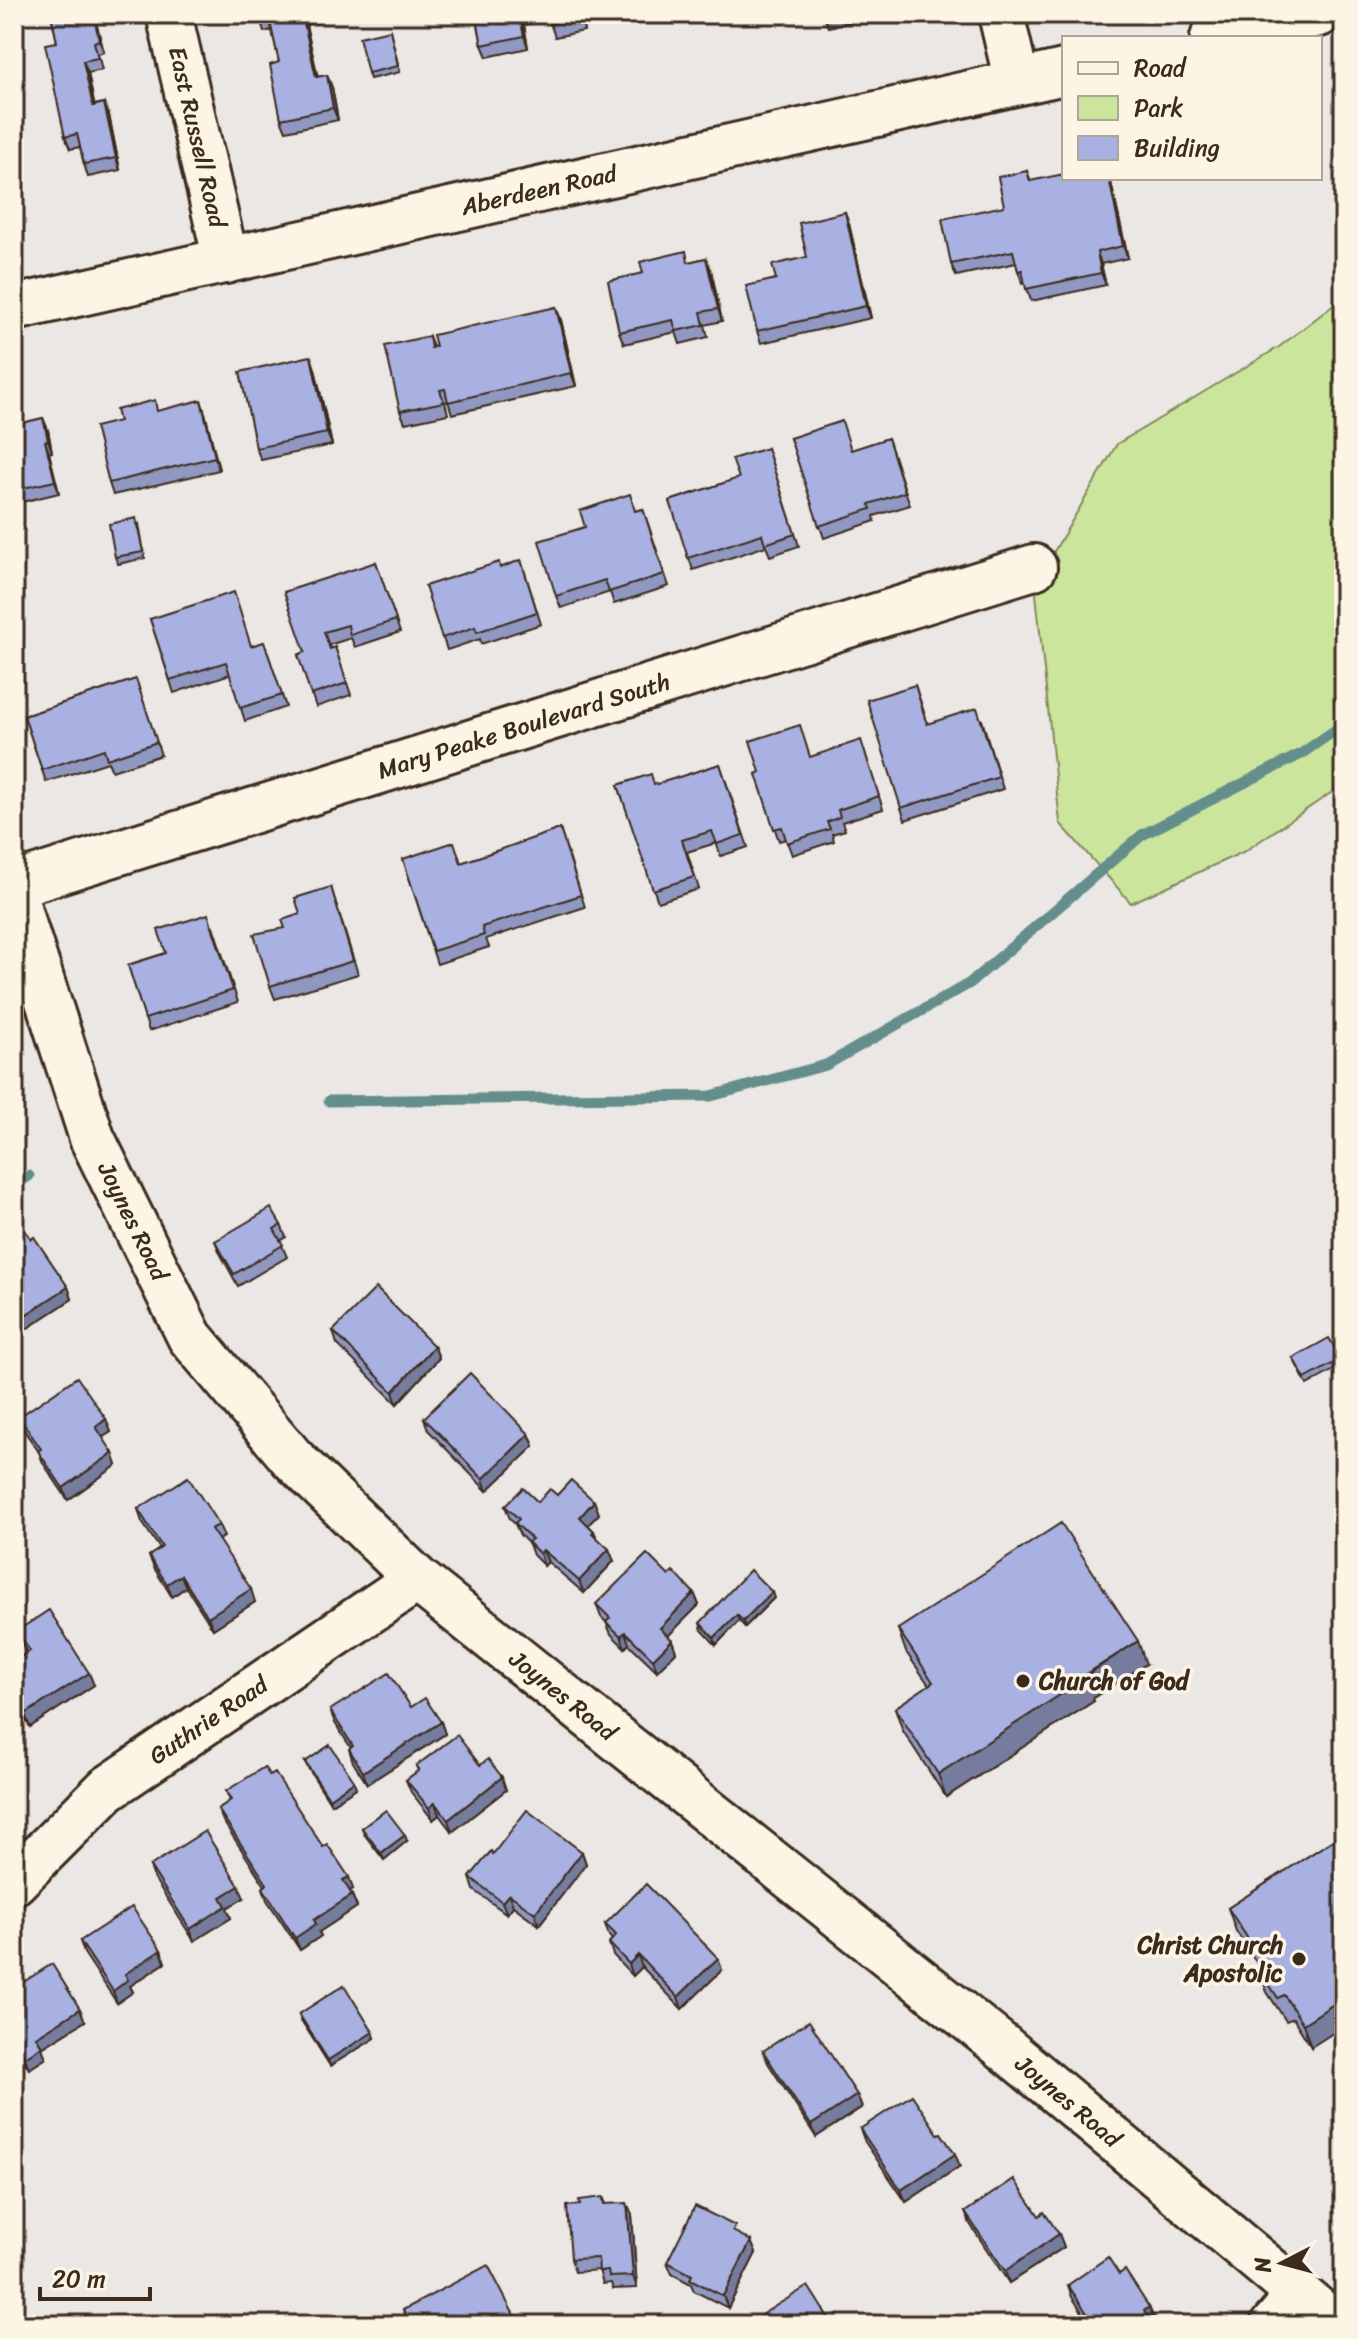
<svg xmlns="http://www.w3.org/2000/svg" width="1358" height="2339" viewBox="0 0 1358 2339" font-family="Sriracha,sans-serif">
<rect width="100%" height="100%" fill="#ebe7e4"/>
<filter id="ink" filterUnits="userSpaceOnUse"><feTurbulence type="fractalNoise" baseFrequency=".0125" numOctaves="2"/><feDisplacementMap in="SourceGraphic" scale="16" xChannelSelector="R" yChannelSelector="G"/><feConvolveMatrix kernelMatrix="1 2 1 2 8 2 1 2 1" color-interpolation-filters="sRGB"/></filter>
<g filter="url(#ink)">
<path fill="#cbe69c" stroke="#83885d" stroke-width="2" d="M1344 297V784L1245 851 1131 903 1060 823 1035 584 1117 444 1279 347Z"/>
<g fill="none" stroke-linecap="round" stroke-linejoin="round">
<g stroke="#648e8c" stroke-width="11">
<path d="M329 1101 711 1096 826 1065 970 983 1142 835 1301 754 1344 724"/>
<path d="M14 1186 29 1176"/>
</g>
<g stroke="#3b2a1e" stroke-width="50">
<g id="minor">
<path id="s1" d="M169 14 226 261"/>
<path d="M1001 14 1017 82"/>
<path id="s2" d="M14 885 1034 567"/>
<path id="s3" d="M14 895 92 1138 190 1337 292 1458 417 1579 1002 2046 1336 2325"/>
<path id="s4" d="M14 1882 107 1789 417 1579"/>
<path d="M1273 2325 1299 2295"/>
</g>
</g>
<g stroke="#3b2a1e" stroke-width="50">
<g id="secondary">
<path d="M1213 38 1319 14"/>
<path id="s5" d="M14 308 1064 72"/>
</g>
</g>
<use href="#minor" stroke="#fcf5e5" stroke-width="44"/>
<use href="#secondary" stroke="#fcf5e5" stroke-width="44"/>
</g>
<g fill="#9098c2" stroke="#3b2a1e" stroke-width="2">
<path d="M51 14H88L89 18 94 17 104 52 98 54 102 70 88 73 94 105 104 103 109 115 120 170 88 177 84 164 80 147 70 149 65 137 57 42Z"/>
<path d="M259 14H324L325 20 306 25 318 77 332 87 338 120 286 131 281 119 279 62 272 30 264 32Z"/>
<path d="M476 14H581L584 31 555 37 549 20 524 25 528 48 487 57 482 45Z"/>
<path d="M604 14H660L609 27Z"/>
<path d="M676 14H707V16L680 23Z"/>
<path d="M823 14H870L871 18 828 27Z"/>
<path d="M390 30 400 72 370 79 368 73Z"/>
<path d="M1027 171 1031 181 1110 178 1128 258 1101 264 1106 285 1031 301 1025 282 1022 283 1016 263 956 276 951 264 1004 206Z"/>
<path d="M845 212 849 224 871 318 761 343 757 331 776 279 807 257Z"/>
<path d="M706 258 711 270 722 321 705 325 708 337 680 344 676 332 624 344 619 332 690 262Z"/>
<path d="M556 307 561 320 576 386 452 414 448 401 445 402 448 414 405 423 400 411 429 336 433 347Z"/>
<path d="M315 369 332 445 261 460 256 448Z"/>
<path d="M159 411 205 413 219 470 113 495 109 483Z"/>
<path d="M43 418 48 430 52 452 49 453 59 493 14 504V425Z"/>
<path d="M790 438 852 450 888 438 910 505 874 516 875 521 824 538Z"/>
<path d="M767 448 799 546 770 556 766 546 693 570 670 501 739 478Z"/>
<path d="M643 509 669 586 614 604 610 592 561 608 556 596 636 511Z"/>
<path d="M139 524 145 558 118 564 115 557Z"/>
<path d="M521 560 541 624 481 644 480 639 447 650 425 586 500 568Z"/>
<path d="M376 562 400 632 355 647 351 638 329 645 330 649 335 647 351 695 316 707 298 655 305 652Z"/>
<path d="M150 619 252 646 264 642 286 707 245 721 230 674 174 693Z"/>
<path d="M136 679 161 755 112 771 108 762 46 782 24 716Z"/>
<path d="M915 685 928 724 982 720 1003 789 905 820 901 808Z"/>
<path d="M865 753 883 809 842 822 845 830 832 834 834 841 792 855 786 839 779 841 756 774 810 757Z"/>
<path d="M720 764 748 847 721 856 716 843 687 852 699 889 658 902 618 785H655Z"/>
<path d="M560 829 585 907 486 939 489 947 437 964 403 859 461 863Z"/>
<path d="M331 887 358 974 275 999 270 986 285 928Z"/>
<path d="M213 926 238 1002 149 1031 128 965 166 953Z"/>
<path d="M14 1224 31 1239 68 1287 72 1299 20 1333 16 1327 14 1329Z"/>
<path d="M281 1225 286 1237 280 1241 287 1257 238 1286 220 1253 215 1241Z"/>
<path d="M333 1331 434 1346 439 1358 397 1404 337 1344Z"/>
<path d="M1293 1358 1341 1359 1343 1365 1307 1385Z"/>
<path d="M19 1417 106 1419 111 1432 102 1437 117 1465 68 1500 43 1463 39 1452 23 1429Z"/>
<path d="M424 1418 529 1434 534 1446 487 1491 428 1430Z"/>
<path d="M557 1495 594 1501 599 1514 588 1525 594 1531 597 1538 614 1561 584 1593 548 1562 544 1566 533 1555 529 1544 520 1535 515 1524 510 1519 505 1506 538 1502Z"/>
<path d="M138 1509 219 1525 224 1537 218 1540 255 1602 213 1629 186 1587 172 1597 154 1568 149 1556 160 1549 142 1522Z"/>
<path d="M669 1576 694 1593 699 1605 668 1636 672 1640 676 1652 657 1671 629 1644 625 1648 611 1634 606 1622 601 1617 596 1604Z"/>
<path d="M774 1598 745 1627 739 1621 716 1645 702 1630 700 1623Z"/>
<path d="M898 1629 1146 1664 1093 1698 1094 1701 946 1797 903 1731 895 1708 929 1685 906 1652Z"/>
<path d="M17 1631 94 1685 30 1727 14 1703V1661L27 1653 21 1643Z"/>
<path d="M411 1707 441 1722 445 1734 367 1784 353 1762 349 1749 351 1748 335 1723 330 1710Z"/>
<path d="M305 1762 356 1788 331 1804 308 1768Z"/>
<path d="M480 1765 506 1790 452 1832 439 1815 433 1820 411 1792 406 1780 418 1771 416 1766Z"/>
<path d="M270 1776 353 1889 350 1891 357 1907 319 1932 321 1936 300 1950 267 1900 263 1888 265 1886 223 1821 218 1809 230 1801 226 1791Z"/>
<path d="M362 1828 407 1841 384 1860 364 1834Z"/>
<path d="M1344 1833 1311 2047 1293 2018 1286 2021 1267 1992 1259 1969 1260 1968 1236 1931 1228 1908Z"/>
<path d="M582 1852 586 1864 539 1925 513 1906 507 1914 474 1890 470 1877 493 1854Z"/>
<path d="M150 1866 244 1898 227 1908 231 1918 194 1941 154 1878Z"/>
<path d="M605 1924 722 1970 682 2009 642 1967 633 1976 613 1955 609 1943 612 1939 609 1936Z"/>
<path d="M80 1941 161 1950 165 1963 130 1986 133 1992 117 2003 84 1953Z"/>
<path d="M14 1988 85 2021 42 2048 46 2058 29 2069 14 2045Z"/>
<path d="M299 2014 373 2032 375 2038 330 2066 301 2020Z"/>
<path d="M763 2051 857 2095 862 2107 816 2137 768 2063Z"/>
<path d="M860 2129 960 2166 906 2202 865 2142Z"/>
<path d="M603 2197 606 2204 632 2215 637 2288 613 2289 611 2283 603 2284 599 2270 575 2272 571 2259 580 2205Z"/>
<path d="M965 2212 1039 2216 1059 2234 1064 2247 1009 2283 970 2224Z"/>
<path d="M738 2234 756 2253 728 2308 694 2291 691 2284 672 2274 667 2262Z"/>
<path d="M1119 2274 1149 2307 1154 2319 1151 2321 1153 2325H1091L1072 2297 1068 2285Z"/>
</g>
<g fill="#767c9e" stroke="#3b2a1e" stroke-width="2">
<path d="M302 14 306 25 320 90 316 77Z"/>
<path d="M519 14 524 25 528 48 524 36Z"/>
<path d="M94 17 98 29 104 52 99 40Z"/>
<path d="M83 61 88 73 97 118 93 106Z"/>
<path d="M327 75 332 87 338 120 333 108Z"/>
<path d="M104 103 109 115 120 170 116 158Z"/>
<path d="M1109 178H1110L1128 258 1123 246Z"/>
<path d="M845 212 849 224 871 318 866 306Z"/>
<path d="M1097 252 1101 264 1106 285 1101 273Z"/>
<path d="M706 258 711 270 722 321 718 309Z"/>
<path d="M556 307 561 320 576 386 571 373Z"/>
<path d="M311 356 315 369 332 445 327 433Z"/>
<path d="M201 400 205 413 219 470 215 457Z"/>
<path d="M43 418 48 430 52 452 48 440Z"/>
<path d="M45 441 49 453 59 493 55 481Z"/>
<path d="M68 1287 72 1299 20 1333 16 1321Z"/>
<path d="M434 1346 439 1358 397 1404 393 1392Z"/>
<path d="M106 1419 111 1432 100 1439 96 1427Z"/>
<path d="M529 1434 534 1446 487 1491 483 1479Z"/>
<path d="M113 1453 117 1465 68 1500 63 1488Z"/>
<path d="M594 1501 599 1514 584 1529 580 1517Z"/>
<path d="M609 1549 614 1561 584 1593 579 1581Z"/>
<path d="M543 1550 548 1562 544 1566 540 1554Z"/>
<path d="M181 1575 186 1587 172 1597 167 1584Z"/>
<path d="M251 1589 255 1602 213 1629 208 1617Z"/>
<path d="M772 1592 774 1598 745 1627 743 1621Z"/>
<path d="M694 1593 699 1605 664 1640 660 1628Z"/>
<path d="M737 1615 739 1621 716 1645 714 1638Z"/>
<path d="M625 1632 629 1644 625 1648 621 1636Z"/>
<path d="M672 1640 676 1652 657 1671 653 1659Z"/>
<path d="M1138 1641 1146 1664 1093 1698 1094 1701 946 1797 938 1774Z"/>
<path d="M89 1673 94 1685 30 1727 25 1714Z"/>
<path d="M441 1722 445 1734 367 1784 363 1772Z"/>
<path d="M502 1777 506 1790 452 1832 448 1820Z"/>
<path d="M354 1781 356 1788 331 1804 329 1798Z"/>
<path d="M435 1803 439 1815 433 1820 429 1808Z"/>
<path d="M405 1835 407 1841 384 1860 381 1853Z"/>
<path d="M582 1852 586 1864 539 1925 535 1913Z"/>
<path d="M349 1877 353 1889 347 1893 343 1880Z"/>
<path d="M239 1886 244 1898 227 1908 231 1918 194 1941 190 1929 221 1897Z"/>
<path d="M509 1894 513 1906 507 1914 502 1902Z"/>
<path d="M352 1895 357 1907 319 1932 321 1936 300 1950 295 1938 314 1920Z"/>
<path d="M161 1950 165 1963 130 1986 133 1992 117 2003 113 1991 125 1974Z"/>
<path d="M638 1955 642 1967 633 1976 629 1964Z"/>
<path d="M718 1958 722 1970 682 2009 678 1997Z"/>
<path d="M1344 1997V2026L1311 2047 1303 2024Z"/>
<path d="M80 2009 85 2021 42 2048 46 2058 29 2069 25 2057 36 2037Z"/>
<path d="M373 2032 375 2038 330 2066 328 2060Z"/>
<path d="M857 2095 862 2107 816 2137 811 2125Z"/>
<path d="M955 2154 960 2166 906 2202 901 2190Z"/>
<path d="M627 2203 632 2215 637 2288 633 2276Z"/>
<path d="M1059 2234 1064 2247 1009 2283 1005 2271Z"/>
<path d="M751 2241 756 2253 728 2308 723 2296Z"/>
<path d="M1149 2307 1154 2319 1148 2323 1144 2311Z"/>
</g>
<g fill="#a8b1e2" stroke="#3b2a1e" stroke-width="2">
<path d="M51 14H86L87 18 94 17 99 40 94 42 98 58 83 61 93 106 104 103 116 158 84 164 77 134 65 137 45 44 57 42Z"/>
<path d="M259 14H302L316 77 327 75 333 108 281 119 270 65 279 62 269 17 260 19Z"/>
<path d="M476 14H519L524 36 482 45Z"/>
<path d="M548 14H579L580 18 550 24Z"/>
<path d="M390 30 398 66 368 73 359 37Z"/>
<path d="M1027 171 1030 181 1064 174V178H1109L1123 246 1097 252 1101 273 1026 289 1022 270 1018 271 1013 251 951 264 942 219 1004 206 998 177Z"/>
<path d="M845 212 866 306 757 331 746 286 776 279 772 265 807 257 799 223Z"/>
<path d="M686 251 688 262 706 258 718 309 701 312 704 325 676 331 673 320 619 332 608 281 643 273 640 262Z"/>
<path d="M556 307 571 373 448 402 445 389 440 390 444 402 400 411 385 346 429 336 431 348 436 346 433 335Z"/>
<path d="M311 356 327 433 256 448 240 372Z"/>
<path d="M155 400 157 411 201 400 215 457 109 483 95 427 119 421 116 410Z"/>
<path d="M43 418 48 440 45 441 55 481 14 490V425Z"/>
<path d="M842 421 851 450 888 438 905 492 869 504 871 509 819 526 790 438Z"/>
<path d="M767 448 795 534 765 544 762 534 688 558 670 501 739 478 732 459Z"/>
<path d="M630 494 635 511 643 509 664 574 609 592 605 580 556 596 539 541 585 527 580 511Z"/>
<path d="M136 518 143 552 115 557 109 524Z"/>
<path d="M521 560 537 612 477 632 475 627 442 638 425 586 499 562 500 568Z"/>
<path d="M376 562 396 620 350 635 348 625 324 632 330 649 335 647 347 683 311 695 298 655 305 652 284 592Z"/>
<path d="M234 592 251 646 264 642 282 695 240 708 226 662 170 680 150 619Z"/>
<path d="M136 679 157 742 107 759 104 749 42 770 24 716Z"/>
<path d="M915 685 927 724 977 708 999 777 901 808 867 700Z"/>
<path d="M800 725 810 757 861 740 879 796 838 810 840 817 827 822 830 829 787 843 782 827 774 829 756 774 760 772 750 741Z"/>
<path d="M720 764 743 835 717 844 712 831 682 840 694 877 653 890 618 785 651 774 654 785Z"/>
<path d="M560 829 581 895 482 927 484 935 433 951 403 859 454 842 461 863Z"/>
<path d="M331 887 353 961 270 986 254 934 285 928 282 920 300 914 295 898Z"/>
<path d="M208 914 233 990 145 1019 128 965 166 953 158 930Z"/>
<path d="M271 1208 281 1225 274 1229 283 1245 234 1274 215 1241Z"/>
<path d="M19 1221 31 1239 34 1237 68 1287 16 1321 14 1318V1224Z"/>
<path d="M376 1288 434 1346 393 1392 333 1331Z"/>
<path d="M1329 1338 1341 1359 1305 1379 1293 1358Z"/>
<path d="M470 1373 529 1434 483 1479 424 1418Z"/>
<path d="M77 1377 106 1419 96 1427 113 1453 63 1488 38 1451 41 1449 19 1417Z"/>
<path d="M188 1477 219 1525 211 1529 251 1589 208 1617 181 1575 167 1584 149 1556 162 1547 138 1509Z"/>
<path d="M571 1480 594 1501 580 1517 594 1531 592 1533 609 1549 579 1581 543 1550 540 1554 528 1542 532 1539 515 1523 519 1519 505 1506 523 1488 538 1502 550 1489 557 1495Z"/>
<path d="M1061 1523 1138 1641 1085 1675 1086 1678 938 1774 895 1708 933 1682 898 1629Z"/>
<path d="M647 1554 669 1576 673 1571 694 1593 660 1628 672 1640 653 1659 625 1632 621 1636 606 1622 610 1618 596 1604Z"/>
<path d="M750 1570 772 1592 743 1621 737 1615 714 1638 700 1623Z"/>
<path d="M49 1610 89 1673 25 1714 14 1697V1661L30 1651 17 1631Z"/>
<path d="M389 1673 411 1707 425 1698 441 1722 363 1772 349 1749 353 1746 330 1710Z"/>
<path d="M457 1735 480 1765 488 1759 502 1777 448 1820 435 1803 429 1808 406 1780 419 1770 416 1766Z"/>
<path d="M330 1745 354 1781 329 1798 305 1762Z"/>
<path d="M264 1767 270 1776 275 1773 323 1847 327 1844 349 1877 343 1880 352 1895 314 1920 316 1924 295 1938 263 1888 267 1884 218 1809 231 1800 226 1791Z"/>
<path d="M386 1810 405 1835 381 1853 362 1828Z"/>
<path d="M527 1810 582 1852 535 1913 509 1894 502 1902 470 1877 491 1851 493 1854Z"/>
<path d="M205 1831 239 1886 221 1897 226 1906 190 1929 150 1866Z"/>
<path d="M1344 1833V1997L1303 2024 1284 1995 1278 1998 1259 1969 1265 1965 1228 1908Z"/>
<path d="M646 1884 718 1958 678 1997 638 1955 629 1964 609 1943 616 1935 605 1924Z"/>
<path d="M132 1907 161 1950 125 1974 128 1980 113 1991 80 1941Z"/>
<path d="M52 1964 80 2009 36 2037 42 2046 25 2057 14 2040V1988Z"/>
<path d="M344 1985 373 2032 328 2060 299 2014Z"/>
<path d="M809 2021 857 2095 811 2125 763 2051Z"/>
<path d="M912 2095 938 2134 941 2133 955 2154 901 2190 860 2129Z"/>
<path d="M1014 2179 1039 2216 1044 2212 1059 2234 1005 2271 965 2212Z"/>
<path d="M603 2197 604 2204 627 2203 633 2276 609 2277 608 2271H599L598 2258 571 2259 567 2206 580 2205 579 2200Z"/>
<path d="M695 2206 735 2226 733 2231 751 2241 723 2296 690 2279 692 2275 667 2262Z"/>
<path d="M1108 2257 1119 2274 1125 2270 1149 2307 1144 2311 1153 2325H1095L1068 2285Z"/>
<path d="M488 2265 518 2323 515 2325H411L403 2310Z"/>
<path d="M808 2286 833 2325H756L753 2320Z"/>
</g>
</g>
<g fill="#3b2a1e" stroke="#fcf5e5" stroke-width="3">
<circle cx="1023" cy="1681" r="8"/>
<circle cx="1299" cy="1959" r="8"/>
</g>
<g text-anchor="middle" stroke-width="7" stroke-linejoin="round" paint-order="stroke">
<g font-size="24" fill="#3b2a1e" stroke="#fcf5e5">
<text dy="8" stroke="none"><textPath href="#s1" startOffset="126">East Russell Road</textPath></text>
<text dy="8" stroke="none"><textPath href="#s5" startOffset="538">Aberdeen Road</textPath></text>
<text dy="8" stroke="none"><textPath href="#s2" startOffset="534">Mary Peake Boulevard South</textPath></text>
<text dy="8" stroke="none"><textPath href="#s3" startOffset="348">Joynes Road</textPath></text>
<text dy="8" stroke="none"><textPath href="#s3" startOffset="996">Joynes Road</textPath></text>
<text dy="8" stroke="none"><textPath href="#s4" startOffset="254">Guthrie Road</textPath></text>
<text dy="8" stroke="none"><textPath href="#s3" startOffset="1644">Joynes Road</textPath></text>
</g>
<g font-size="24" font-weight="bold" fill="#3b2a1e" stroke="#fcf5e5" text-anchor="start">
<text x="1039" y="1689">Church of God</text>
<text x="1283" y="1953" text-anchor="end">Christ Church<tspan x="1283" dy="28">Apostolic</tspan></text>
</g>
</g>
<rect width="1358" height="2339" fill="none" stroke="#fcf5e5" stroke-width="48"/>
<rect x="24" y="24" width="1310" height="2291" fill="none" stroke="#3b2a1e" stroke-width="3" filter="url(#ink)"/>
<rect x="1062" y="36" width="260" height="144" fill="#fcf5e5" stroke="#afa495" stroke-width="2"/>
<rect x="1078" y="62" width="40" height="12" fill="#fcf5e5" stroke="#afa495" stroke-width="2"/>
<text x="1134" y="76" font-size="24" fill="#3b2a1e">Road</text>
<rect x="1078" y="96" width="40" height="24" fill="#cbe69c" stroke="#afa495" stroke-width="2"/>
<text x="1134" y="116" font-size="24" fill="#3b2a1e">Park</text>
<rect x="1078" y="136" width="40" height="24" fill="#a8b1e2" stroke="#afa495" stroke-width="2"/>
<text x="1134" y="156" font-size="24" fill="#3b2a1e">Building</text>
<g transform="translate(1282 2263) rotate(264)" stroke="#fcf5e5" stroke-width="6" paint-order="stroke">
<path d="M0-6L14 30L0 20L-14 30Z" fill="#3b2a1e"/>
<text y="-12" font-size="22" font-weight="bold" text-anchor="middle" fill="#3b2a1e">N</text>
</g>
<path d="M40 2287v12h110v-12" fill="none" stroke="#3b2a1e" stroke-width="4"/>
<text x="52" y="2287" font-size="24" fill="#3b2a1e" stroke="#fcf5e5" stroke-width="6" paint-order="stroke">20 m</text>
</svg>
